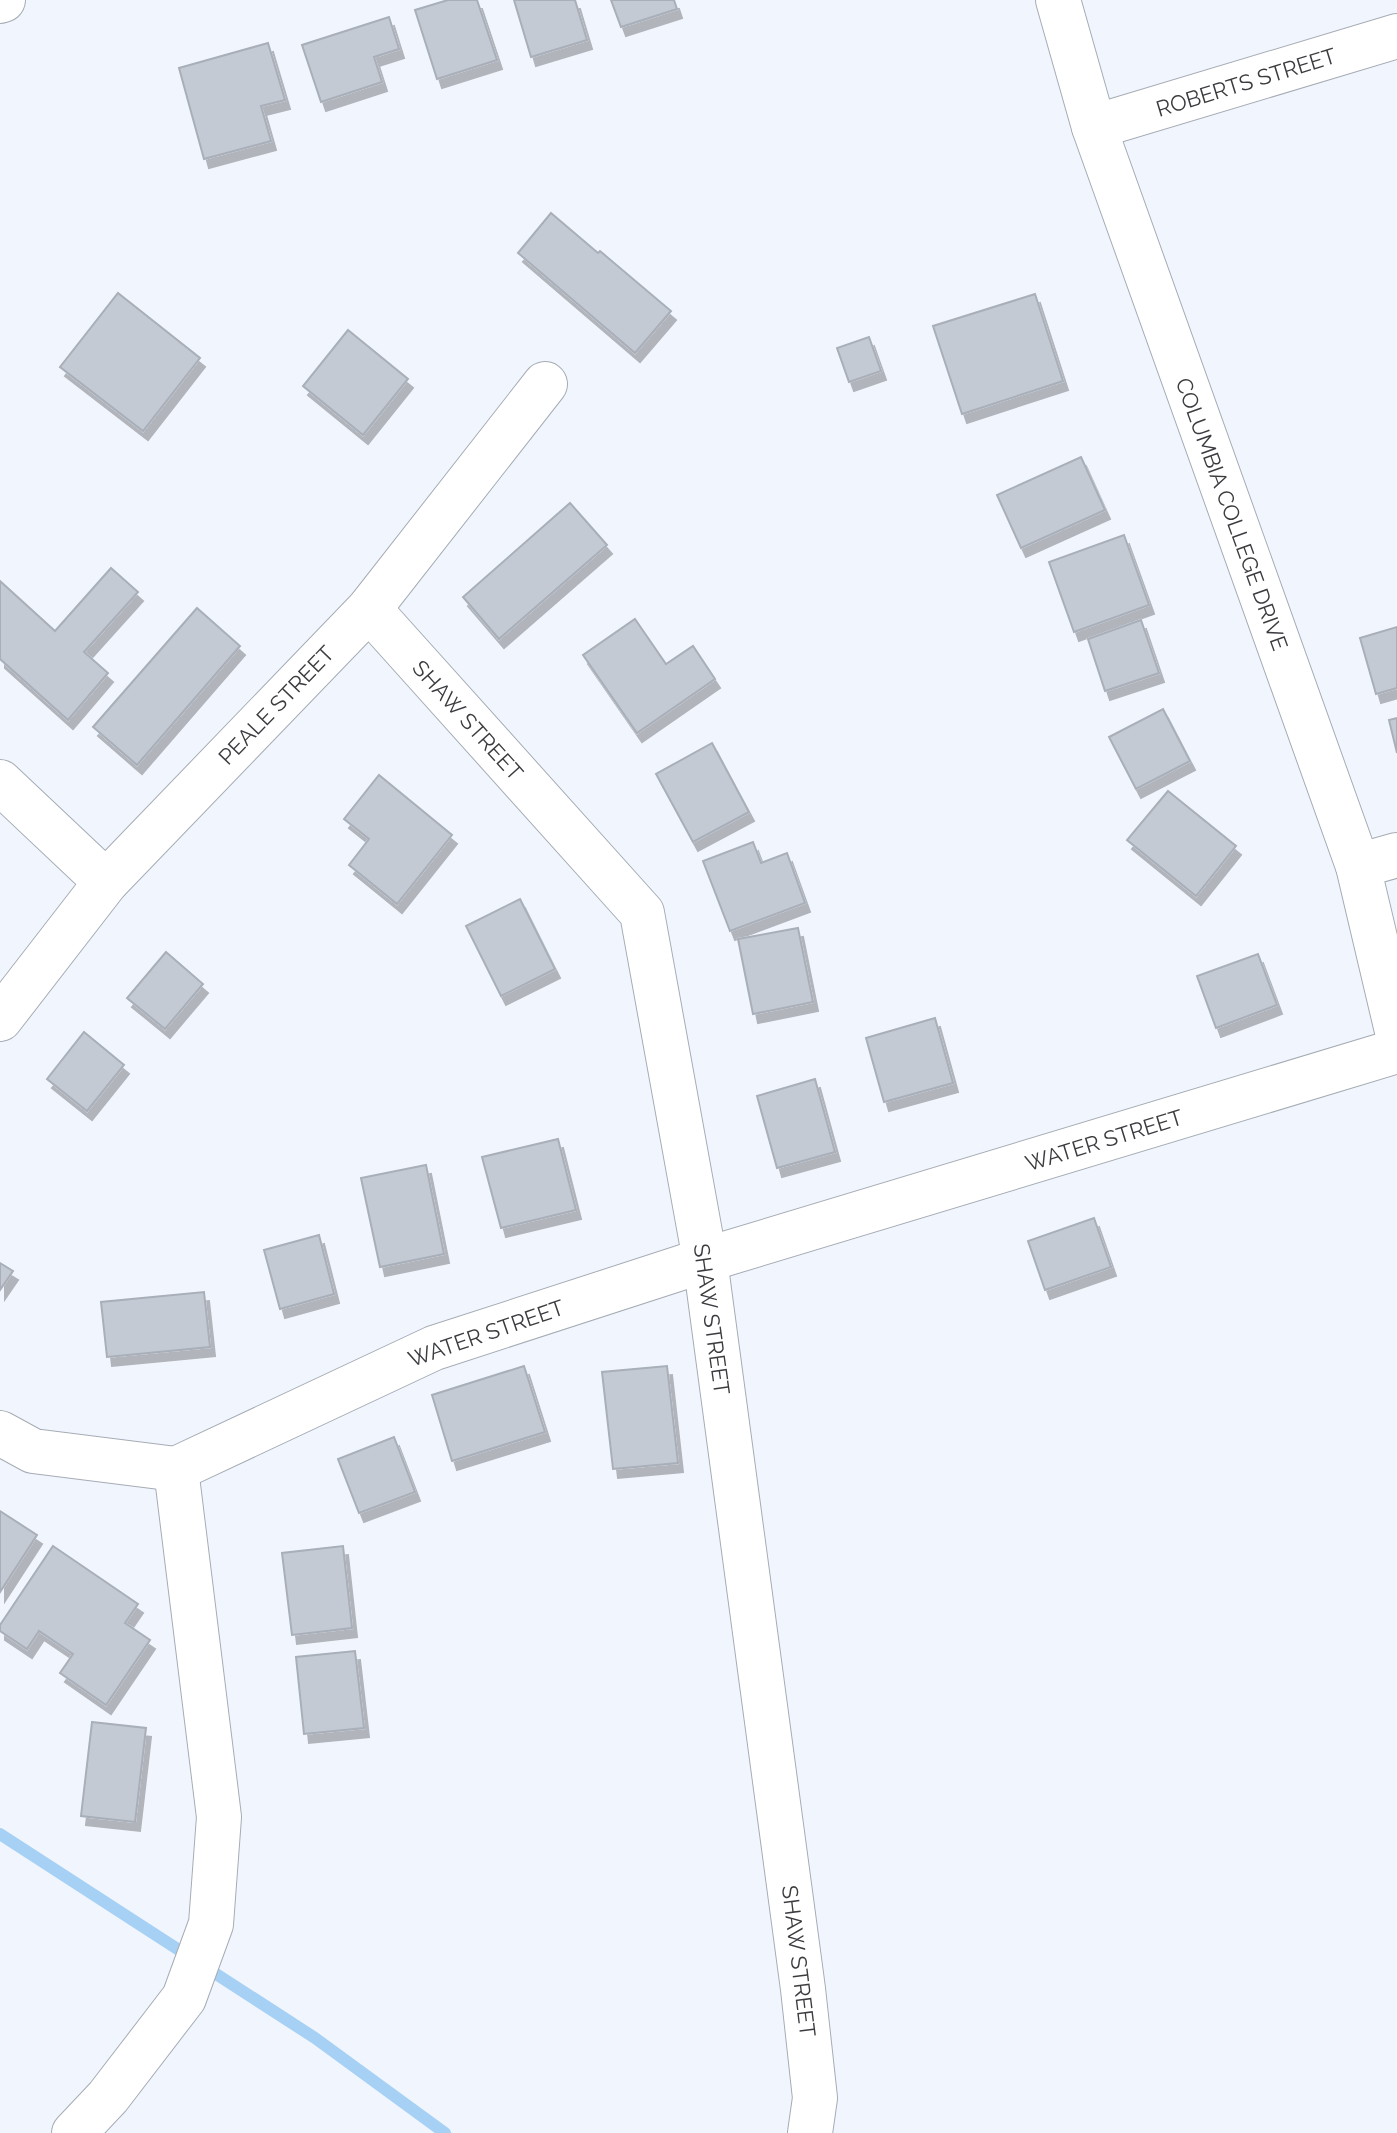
<svg xmlns="http://www.w3.org/2000/svg" width="1397" height="2133" viewBox="0 0 1397 2133" font-family="Raleway,sans-serif">
<defs>
<filter id="shadow"><feDropShadow dx="5" dy="9" stdDeviation="0" flood-color="#0004"/></filter>
</defs>
<rect width="100%" height="100%" fill="#f1f6fe"/>
<g fill="none" stroke-linecap="round" stroke-linejoin="round">
<path stroke="#a7d1f4" stroke-width="12" d="M0 1834 315 2038 445 2133"/>
</g>
<g fill="#c4cad4" stroke="#a9afb9" stroke-width="2" filter="url(#shadow)">
<path d="M448 0H477L497 60 437 79 415 10Z"/>
<path d="M514 0H575L587 40 531 57Z"/>
<path d="M611 0H674L677 9 621 27Z"/>
<path d="M389 17 399 49 374 57 382 82 321 102 302 45Z"/>
<path d="M268 43 285 100 261 106 271 141 204 159 179 68Z"/>
<path d="M551 213 598 253 600 251 671 311 635 353 518 253Z"/>
<path d="M118 293 200 358 143 431 60 367Z"/>
<path d="M1035 294 1063 381 962 414 933 326Z"/>
<path d="M348 330 408 379 363 435 303 386Z"/>
<path d="M869 337 881 371 849 382 837 348Z"/>
<path d="M1081 457 1105 510 1021 548 997 495Z"/>
<path d="M570 503 607 545 499 639 463 597Z"/>
<path d="M1124 535 1149 605 1074 632 1049 562Z"/>
<path d="M111 568 138 592 84 652 108 673 68 720 0 659V581L55 631Z"/>
<path d="M197 608 240 646 137 765 93 727Z"/>
<path d="M635 619 666 664 693 646 715 679 637 733 583 655Z"/>
<path d="M1141 620 1159 673 1105 691 1088 639Z"/>
<path d="M1397 627V688L1376 694 1360 638Z"/>
<path d="M1163 709 1190 761 1136 789 1109 737Z"/>
<path d="M1397 718V753L1389 720Z"/>
<path d="M712 743 749 812 693 842 656 774Z"/>
<path d="M379 775 452 835 397 904 349 865 369 839 344 819Z"/>
<path d="M1168 791 1236 846 1196 896 1127 840Z"/>
<path d="M753 842 761 863 787 853 805 903 730 931 703 861Z"/>
<path d="M520 899 555 969 501 996 466 926Z"/>
<path d="M798 928 813 1002 753 1014 738 939Z"/>
<path d="M166 952 203 984 165 1029 127 998Z"/>
<path d="M1258 954 1277 1005 1216 1028 1197 976Z"/>
<path d="M935 1018 953 1083 884 1102 866 1038Z"/>
<path d="M84 1032 124 1065 87 1111 47 1079Z"/>
<path d="M815 1079 835 1152 777 1168 757 1096Z"/>
<path d="M558 1139 576 1210 501 1228 482 1157Z"/>
<path d="M426 1165 444 1254 380 1267 361 1178Z"/>
<path d="M1094 1218 1111 1267 1045 1290 1028 1241Z"/>
<path d="M319 1235 334 1294 280 1309 264 1250Z"/>
<path d="M0 1263 13 1271 0 1290Z"/>
<path d="M204 1292 210 1347 107 1357 101 1302Z"/>
<path d="M524 1366 545 1432 452 1461 432 1395Z"/>
<path d="M667 1366 678 1463 613 1469 602 1372Z"/>
<path d="M394 1437 415 1492 359 1513 338 1459Z"/>
<path d="M0 1511 37 1535 0 1592Z"/>
<path d="M53 1546 138 1604 125 1623 150 1640 106 1705 60 1673 73 1654 39 1631 27 1649 0 1631V1625Z"/>
<path d="M343 1546 352 1628 292 1635 282 1553Z"/>
<path d="M355 1651 364 1728 304 1734 296 1657Z"/>
<path d="M92 1722 146 1728 135 1822 81 1816Z"/>
</g>
<g fill="none" stroke-linecap="round" stroke-linejoin="round">
<g stroke="#a6acb5" stroke-width="46">
<g id="minor">
<path d="M0 1 3 0"/>
<path d="M1094 127 1397 36"/>
<path d="M369 609 642 913 705 1260 803 1989 815 2098 810 2133"/>
<path d="M0 782 106 882"/>
<path d="M1358 866 1397 855"/>
<path d="M0 1019 106 882 369 609 545 384"/>
<path d="M0 1433 33 1451 176 1469"/>
<path d="M176 1469 434 1348 705 1260 1397 1051"/>
<path d="M74 2133 108 2097 184 1998 211 1924 219 1817 176 1469"/>
</g>
</g>
<g stroke="#a6acb5" stroke-width="46">
<path id="tertiary" d="M1058 0 1094 127 1358 866 1397 1031"/>
</g>
<use href="#minor" stroke="#fff" stroke-width="44"/>
<use href="#tertiary" stroke="#fff" stroke-width="44"/>
</g>
<g text-anchor="middle" stroke-width="6" stroke-linejoin="round" paint-order="stroke">
<g font-size="22" fill="#3a3c40" stroke="#fff">
<text transform="translate(1246 82) rotate(-17)" y="8">ROBERTS STREET</text>
<text transform="translate(1232 514) rotate(70)" y="8">COLUMBIA COLLEGE DRIVE</text>
<text transform="translate(276 705) rotate(-46)" y="8">PEALE STREET</text>
<text transform="translate(468 720) rotate(48)" y="8">SHAW STREET</text>
<text transform="translate(1104 1140) rotate(-17)" y="8">WATER STREET</text>
<text transform="translate(712 1319) rotate(82)" y="8">SHAW STREET</text>
<text transform="translate(486 1333) rotate(-19)" y="8">WATER STREET</text>
<text transform="translate(799 1961) rotate(83)" y="8">SHAW STREET</text>
</g>
</g>
</svg>
